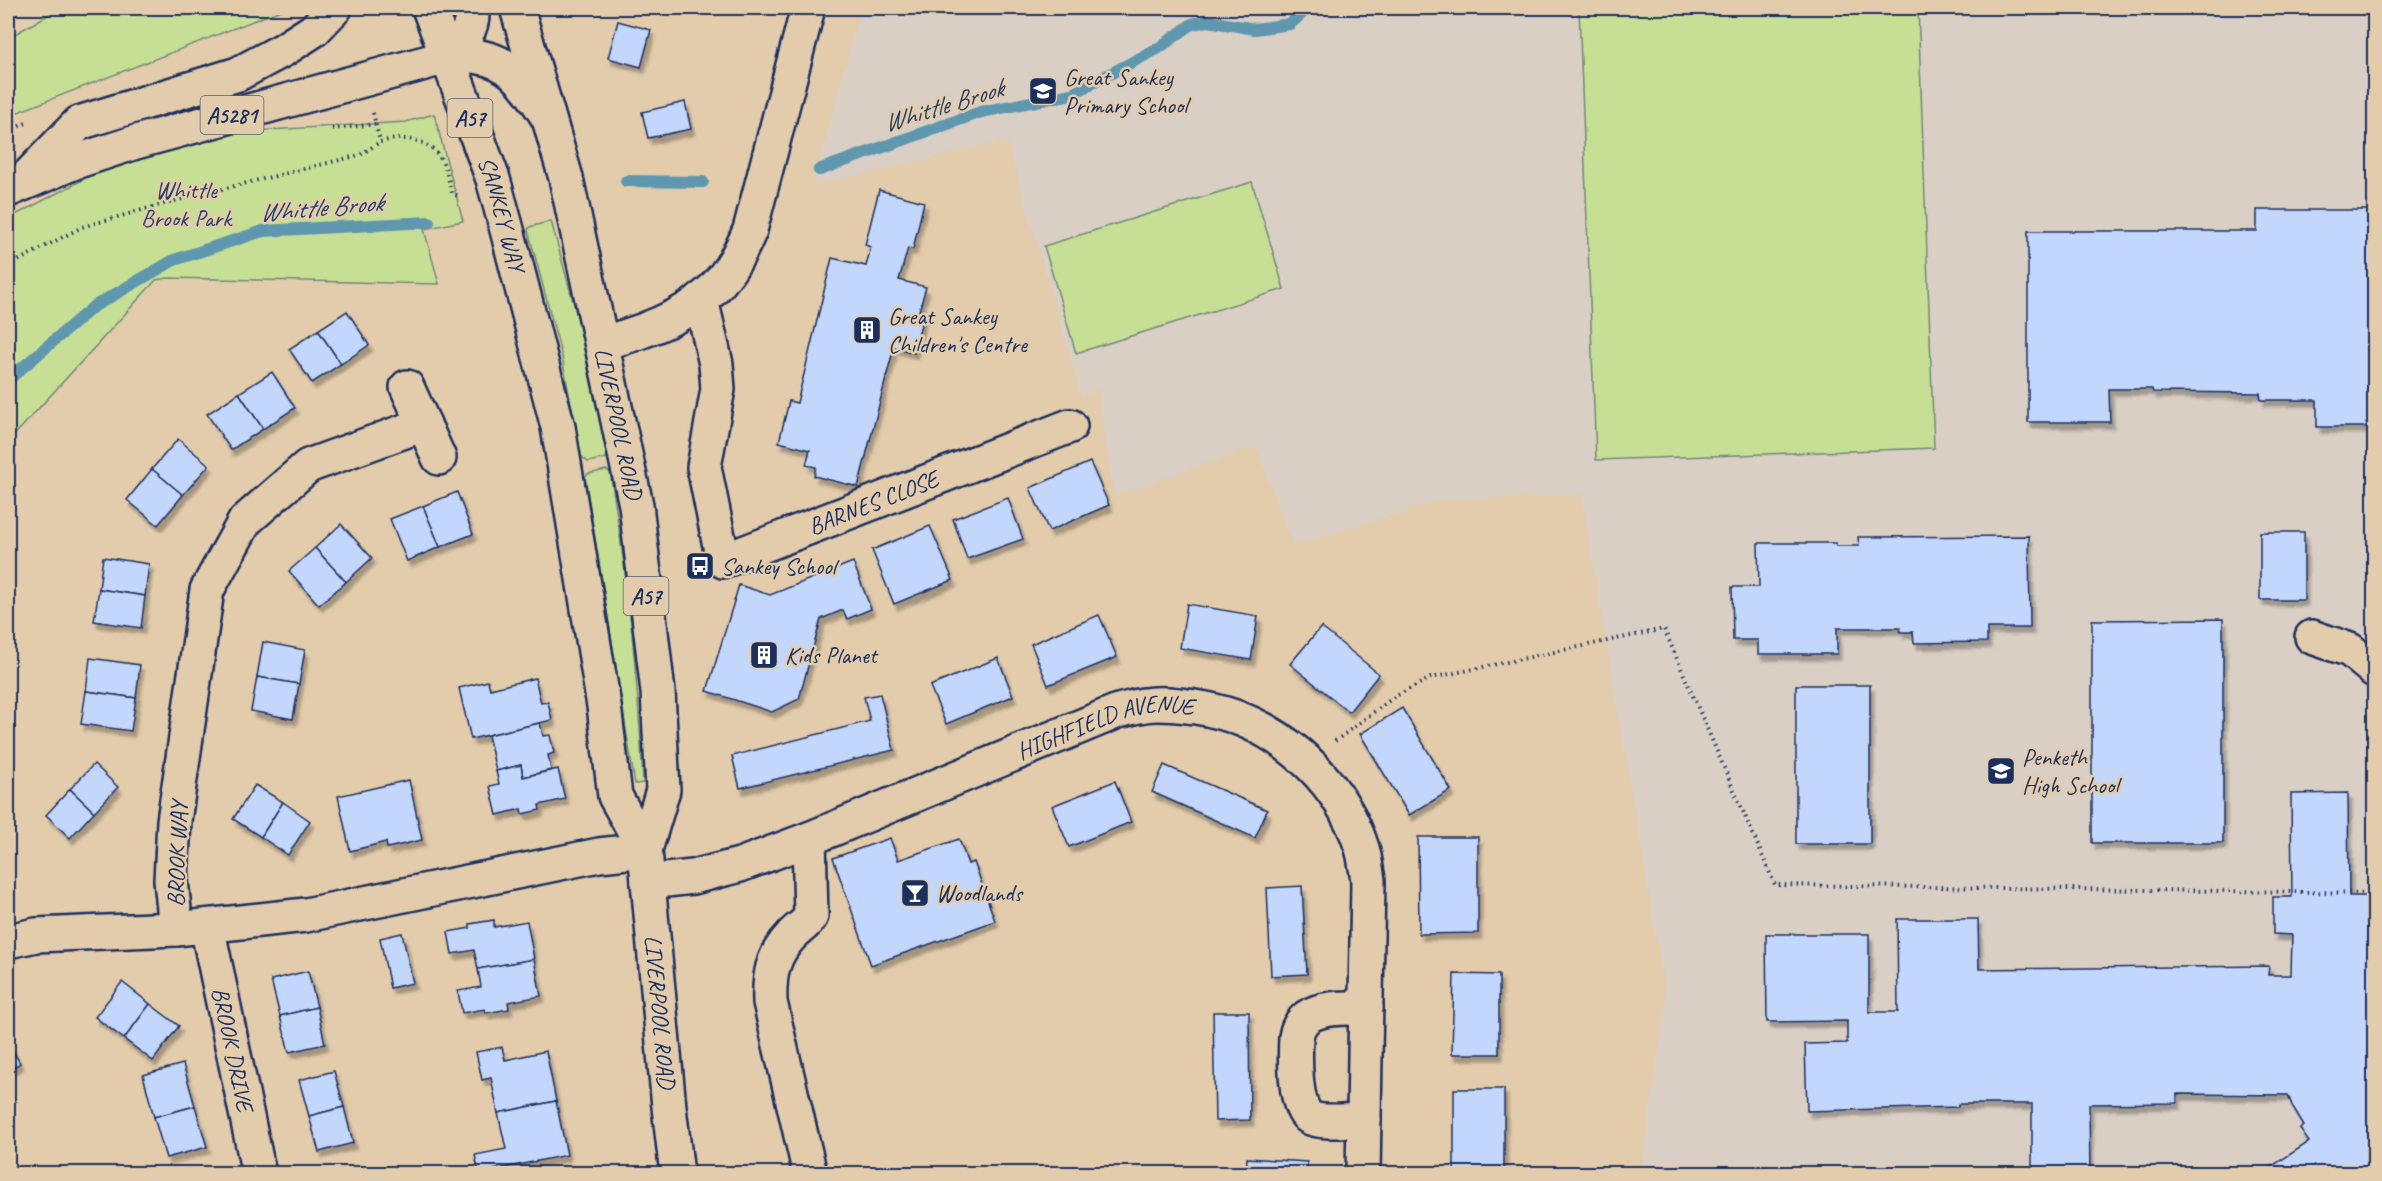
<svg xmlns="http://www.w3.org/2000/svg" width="2382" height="1181" viewBox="0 0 2382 1181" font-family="Caveat,sans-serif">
<defs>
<filter id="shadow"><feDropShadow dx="3.5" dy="6" stdDeviation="1.5" flood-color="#0004"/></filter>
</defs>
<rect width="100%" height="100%" fill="#e3ccac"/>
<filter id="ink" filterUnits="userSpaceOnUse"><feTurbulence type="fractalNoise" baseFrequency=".0167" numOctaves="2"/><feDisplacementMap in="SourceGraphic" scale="12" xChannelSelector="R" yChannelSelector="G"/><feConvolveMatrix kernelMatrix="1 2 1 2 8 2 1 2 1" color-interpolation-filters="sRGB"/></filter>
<g filter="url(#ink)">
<path fill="#d9cfc4" d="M861 8H2374V1173H1641L1666 997 1581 494 1437 501 1293 546 1256 446 1114 496 1098 390 1081 396 1007 141 813 185Z"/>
<g fill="#c7df94" stroke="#718779" stroke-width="1.5">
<path d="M60 8H286L8 116V38Z"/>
<path d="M1579 8H1918L1934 448 1596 460Z"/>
<path d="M434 114 463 221 424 229 439 284 168 278 156 280 8 442V219L166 136 406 122Z"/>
<path d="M1252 182 1284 289 1076 353 1044 246Z"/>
<path d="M551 221 587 352 607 458 588 462 581 456 562 357 528 230 530 227Z"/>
<path d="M606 470 610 472C628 577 638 677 643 783L635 784 585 477 588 474Z"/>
</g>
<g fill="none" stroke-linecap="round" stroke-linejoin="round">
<g stroke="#5f97af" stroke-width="12">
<path d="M819 170 981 112 1072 94 1159 48 1192 24 1208 21 1255 29 1290 24 1308 8"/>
<path d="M626 181 703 182"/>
<path d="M8 380 93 307 174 260 263 231 429 222"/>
</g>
</g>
<g fill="#c3d6fc" stroke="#1b2f5e" stroke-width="1.5" filter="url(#shadow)">
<path d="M618 21 651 30 641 67 608 58Z"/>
<path d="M685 102 691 129 648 138 642 112Z"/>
<path d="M879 190 924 202 913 249 908 248 899 280 926 287 919 311 924 312 914 353 894 347 858 487 814 476 816 467 806 465 810 450 779 442 789 401 797 403 832 258 866 266 871 247 865 245Z"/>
<path d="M2257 210H2374V427H2317V400H2261L2260 393 2153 392 2152 389H2109L2110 422H2028V231H2257Z"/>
<path d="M347 311 369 345 341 364 318 330Z"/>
<path d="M318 330 341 364 312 383 289 349Z"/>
<path d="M272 372 295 408 263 429 239 393Z"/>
<path d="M239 393 263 429 231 450 207 414Z"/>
<path d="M178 439 209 465 183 495 152 469Z"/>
<path d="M1090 462 1109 505 1049 531 1030 488Z"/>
<path d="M152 469 183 495 158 525 127 500Z"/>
<path d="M457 492 473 534 440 547 423 506Z"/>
<path d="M1008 498 1023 539 967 559 953 519Z"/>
<path d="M423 506 440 547 407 561 390 519Z"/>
<path d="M341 524 372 558 346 582 315 548Z"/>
<path d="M930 526 953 580 894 604 872 550Z"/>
<rect x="2260" y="532" width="44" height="68"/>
<path d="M2029 536 2030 628H1987V642L1914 643 1913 632H1900V628H1837V654H1758V640H1733L1732 587H1759L1758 543H1836V546H1859L1858 537Z"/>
<path d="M315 548 346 582 319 605 289 571Z"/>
<path d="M103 557 149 564 145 596 99 589Z"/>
<path d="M853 562 871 609 847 619 843 610 821 619 799 699 772 712 707 691 739 585 770 595Z"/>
<path d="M99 589 145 596 141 628 94 621Z"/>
<path d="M1187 604 1258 616 1251 660 1180 648Z"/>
<path d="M1099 615 1117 657 1048 685 1031 644Z"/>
<path d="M2223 619V843H2092V620Z"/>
<path d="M1321 627 1379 674 1349 712 1290 664Z"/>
<path d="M263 642 305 650 299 684 257 677Z"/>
<path d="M90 658 140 665 136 698 86 691Z"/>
<path d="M998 658 1013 696 946 724 930 686Z"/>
<path d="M257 677 299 684 293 719 251 711Z"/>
<path d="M535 678 541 703 548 702 552 720 471 739 459 688 488 681 490 689Z"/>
<rect x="1796" y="685" width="74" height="159"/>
<path d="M86 691 136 698 131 731 81 724Z"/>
<path d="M880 694 894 750 740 788 732 756 870 721 864 697Z"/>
<path d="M1402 708 1451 790 1409 815 1360 734Z"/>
<path d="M540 723 543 736 550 735 554 753 548 755 551 770 523 777 521 765 496 771 488 735Z"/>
<path d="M94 764 118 787 94 812 70 789Z"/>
<path d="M521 765 523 777 558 769 565 799 539 805 540 810 522 814 521 809 497 815 490 786 499 784 496 771Z"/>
<path d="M1164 765 1267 810 1255 838 1152 792Z"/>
<path d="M409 780 422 840 387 848 386 842 350 851 338 796Z"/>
<path d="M1115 781 1131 822 1069 847 1052 806Z"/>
<path d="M255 785 283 802 261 837 233 819Z"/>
<path d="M70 789 94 812 70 838 46 815Z"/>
<path d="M2348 793 2349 896H2374V1174H2264L2263 1172 2309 1142 2300 1129 2304 1126 2293 1108 2288 1095 2177 1094V1103L2089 1104 2090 1174H2032V1104H1958V1107L1807 1111 1805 1044 1847 1043V1021L1767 1022 1766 934H1869V1012H1898L1897 919H1978L1979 969 2269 966 2268 975H2291L2292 935 2273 934V897H2292L2291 794Z"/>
<path d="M283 802 310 821 288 855 261 837Z"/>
<path d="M1418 837H1478V933L1419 934Z"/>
<path d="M890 838 898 860 959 839 968 864 974 862 995 921 871 965 833 858Z"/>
<path d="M1302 886 1307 974 1271 976 1267 888Z"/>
<path d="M494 920V927L527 921 534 959 478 969 474 950 452 954 448 932 470 928V924Z"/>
<path d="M402 933 413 983 390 988 380 938Z"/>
<path d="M534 959 541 996 508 1002 509 1009 486 1013 485 1009 462 1013 458 991 481 987 478 969Z"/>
<path d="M308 971 317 1007 280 1016 271 980Z"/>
<path d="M1454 974 1499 975V1054H1452Z"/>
<path d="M122 982 150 1004 124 1039 95 1017Z"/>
<path d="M150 1004 179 1026 153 1061 124 1039Z"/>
<path d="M317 1007 325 1044 289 1052 280 1016Z"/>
<path d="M1213 1012H1249L1250 1120 1215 1121Z"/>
<path d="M8 1042 20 1063 8 1071Z"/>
<path d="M502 1047 505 1060 546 1051 556 1101 498 1113 491 1078 482 1080 476 1052Z"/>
<path d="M183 1064 195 1106 154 1117 143 1075Z"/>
<path d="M334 1071 344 1107 309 1116 299 1080Z"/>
<path d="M1454 1089H1504V1171L1454 1172Z"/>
<path d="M556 1101 567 1155 479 1173 475 1155 506 1149 498 1113Z"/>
<path d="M195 1106 207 1147 166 1158 154 1117Z"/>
<path d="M344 1107 353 1143 319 1152 309 1116Z"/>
<path d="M1247 1158 1307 1162V1174H1246Z"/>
<path d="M1837 1169V1174H1792V1170Z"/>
</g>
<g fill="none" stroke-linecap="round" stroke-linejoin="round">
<g stroke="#1b2f5e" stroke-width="38">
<g id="minor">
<path id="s1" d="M701 299 716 364 718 389 704 467 723 561 1070 426"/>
<path d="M603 343C645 332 696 314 723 278 735 263 743 247 750 230L808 8"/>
<path d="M407 387 439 458"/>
<path d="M424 424 308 466 245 521 207 590 174 821 171 880 176 929 306 915 599 855 645 850"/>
<path d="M2312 637 2350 650 2374 670"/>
<path d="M809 839 811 916C806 925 798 928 791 936 772 956 769 976 770 1002L810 1174"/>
<path id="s2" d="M648 882 693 877 740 865 809 839 1118 711C1127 709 1136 706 1145 705 1160 702 1179 705 1195 707 1272 718 1338 774 1362 848 1365 858 1366 869 1368 880L1363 1174"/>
<path id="s3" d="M207 926 259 1174"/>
<path d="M8 941 36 935 176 929"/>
<path d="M1364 1120C1351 1120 1320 1124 1309 1117 1294 1107 1295 1055 1296 1037 1297 1030 1301 1022 1307 1017 1323 1006 1348 1008 1366 1008"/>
</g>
</g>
<g stroke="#1b2f5e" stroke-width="38">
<g id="major">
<path d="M447 57C462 42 474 30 472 8"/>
<path d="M28 176 79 123 238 74 283 50 314 30 335 8"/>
<path d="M8 190 75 162 136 142 447 57C501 49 521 75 547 116"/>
</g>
</g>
<g stroke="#1b2f5e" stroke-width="38">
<g id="highway">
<path id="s4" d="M429 8 493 179 506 226 558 427 604 706 615 796 645 850"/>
<path id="s5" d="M517 8 566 178 636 505 658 692 663 790 645 850 669 1107 677 1174"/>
</g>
</g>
<g stroke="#1b2f5e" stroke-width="4" stroke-dasharray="1.5 4.5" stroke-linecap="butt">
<path d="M373 113 380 142C403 136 429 137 442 161 447 170 449 183 452 193L460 197"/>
<path d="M332 129 376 124"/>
<path d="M8 131 26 123"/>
<path d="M8 266 82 227 174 201 360 155 380 142"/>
<path d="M1335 741 1394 697 1431 678 1664 629 1775 885 2374 893"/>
</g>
<use href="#minor" stroke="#e3ccac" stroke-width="33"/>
<use href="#major" stroke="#e3ccac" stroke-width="33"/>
<use href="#highway" stroke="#e3ccac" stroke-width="33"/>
</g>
</g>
<defs>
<g id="school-square" transform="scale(1.5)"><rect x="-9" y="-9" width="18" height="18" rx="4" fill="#1b2f5e" stroke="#e3ccac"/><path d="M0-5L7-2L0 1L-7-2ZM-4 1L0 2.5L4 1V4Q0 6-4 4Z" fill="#fff"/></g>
<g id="building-square" transform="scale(1.5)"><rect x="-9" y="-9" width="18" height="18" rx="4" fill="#1b2f5e" stroke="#e3ccac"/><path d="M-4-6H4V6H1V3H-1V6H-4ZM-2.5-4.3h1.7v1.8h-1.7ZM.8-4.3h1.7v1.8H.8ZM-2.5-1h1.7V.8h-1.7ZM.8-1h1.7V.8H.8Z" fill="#fff"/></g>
<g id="bus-square" transform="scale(1.5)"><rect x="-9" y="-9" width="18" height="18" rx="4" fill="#1b2f5e" stroke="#e3ccac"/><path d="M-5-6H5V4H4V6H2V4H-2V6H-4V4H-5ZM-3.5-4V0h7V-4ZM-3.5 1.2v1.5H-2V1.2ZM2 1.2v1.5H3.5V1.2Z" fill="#fff"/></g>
<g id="bar-square" transform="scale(1.5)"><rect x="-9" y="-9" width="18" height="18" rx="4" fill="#1b2f5e" stroke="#e3ccac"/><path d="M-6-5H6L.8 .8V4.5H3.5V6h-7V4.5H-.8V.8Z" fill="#fff"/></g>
</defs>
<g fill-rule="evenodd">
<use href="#school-square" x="1043" y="91"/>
<use href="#building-square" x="867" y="330"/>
<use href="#bus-square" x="700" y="566"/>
<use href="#building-square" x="764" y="655"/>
<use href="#school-square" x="2001" y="771"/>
<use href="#bar-square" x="915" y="893"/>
</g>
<g text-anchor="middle" stroke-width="5" stroke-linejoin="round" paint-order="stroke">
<g fill="#e3ccac" stroke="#575e75" stroke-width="1.5">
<rect x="200.5" y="96" width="63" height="38" rx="4.5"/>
<rect x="447.5" y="99" width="45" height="38" rx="4.5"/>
<rect x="623.5" y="577" width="45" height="38" rx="4.5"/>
</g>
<g font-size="22" font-weight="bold" fill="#1b2f5e">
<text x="232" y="123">A5281</text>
<text x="470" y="126">A57</text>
<text x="646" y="604">A57</text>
</g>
<g font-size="24" fill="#1b2f5e" stroke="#e3ccac" text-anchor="start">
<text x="1064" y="85">Great Sankey<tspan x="1064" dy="28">Primary School</tspan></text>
<text x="888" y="324">Great Sankey<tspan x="888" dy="28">Children's Centre</tspan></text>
<text x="721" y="574">Sankey School</text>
<text x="785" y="663">Kids Planet</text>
<text x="2022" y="765">Penketh<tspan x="2022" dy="28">High School</tspan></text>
<text x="936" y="901">Woodlands</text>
</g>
<g font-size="24" fill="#2c4163" stroke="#e3ccac">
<text x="186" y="198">Whittle<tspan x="186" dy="28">Brook Park</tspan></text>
</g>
<g font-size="24" fill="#1b2f5e" stroke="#e3ccac">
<text dy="8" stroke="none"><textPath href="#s4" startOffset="219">SANKEY WAY</textPath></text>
<text dy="8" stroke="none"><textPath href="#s5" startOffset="428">LIVERPOOL ROAD</textPath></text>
<text dy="8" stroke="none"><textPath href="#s1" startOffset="428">BARNES CLOSE</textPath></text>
<text dy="8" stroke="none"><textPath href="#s2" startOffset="486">HIGHFIELD AVENUE</textPath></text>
<text transform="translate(177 854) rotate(-88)" y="8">BROOK WAY</text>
<text dy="8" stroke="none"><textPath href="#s5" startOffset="1023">LIVERPOOL ROAD</textPath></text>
<text dy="8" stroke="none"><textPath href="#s3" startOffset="126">BROOK DRIVE</textPath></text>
</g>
<g font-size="26" font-style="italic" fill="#26406c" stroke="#e3ccac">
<text transform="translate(943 105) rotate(-17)" y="9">Whittle Brook</text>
<text transform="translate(321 207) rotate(-5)" y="9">Whittle Brook</text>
</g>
</g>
<rect width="2382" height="1181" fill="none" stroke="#e3ccac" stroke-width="30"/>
<rect x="15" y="15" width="2352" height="1151" fill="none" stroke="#1b2f5e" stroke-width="2" filter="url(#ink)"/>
</svg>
